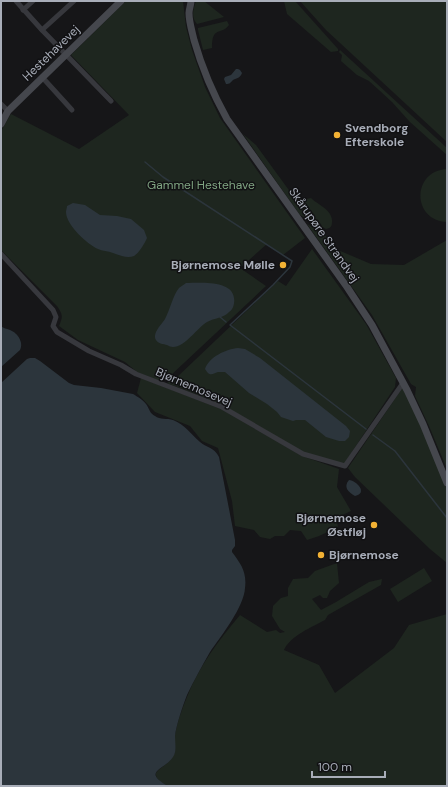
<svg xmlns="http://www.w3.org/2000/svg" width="448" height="787" viewBox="0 0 448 787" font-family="'DM Sans',sans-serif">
<rect width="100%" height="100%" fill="#161618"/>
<g fill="#1e261f">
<path d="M126 1H183L186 27 192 50 205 87 220 118 305 238 283 255 267 244 240 268 266 286 169 377 160 381 137 372 125 362 78 340 59 326C63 316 63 315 57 306L1 250V131L11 114 79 149 129 115 71 55Z"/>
<path d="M196 1H204L224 17 197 24C191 18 193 9 196 1Z"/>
<path d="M284 1H295L338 49V51L331 52 287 14Z"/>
<path d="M300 1H447V142L326 30Z"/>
<path d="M227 21 229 25C221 36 212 25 212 48L203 50 198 30V28Z"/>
<path d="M340 50 447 148V155L410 122 392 102 379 90 369 81 357 75 341 61 342 55 339 52Z"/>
<path d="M243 134 256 145 291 193 302 200 311 198C318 205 333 210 332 222 332 227 330 228 326 229L300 215Z"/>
<path d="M447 169V222C412 221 411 171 447 169Z"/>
<path d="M307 224 323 233 338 250 371 264 404 265 447 240V469L429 426 415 396 416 387 411 384 372 315Z"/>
<path d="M312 249 366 324 396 378 395 387 344 464 303 452 223 405 167 383 175 379 278 281 286 286Z"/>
<path d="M141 378 221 409 302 456 339 469 337 487 351 511 336 518 338 527 319 536 307 540 301 531 290 530 284 536H275L270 539 260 537 254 530 235 526 232 501 218 448 202 441 190 426 155 412 137 393Z"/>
<path d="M403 387 417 415 447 490V563L430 549 355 477 348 468Z"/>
<path d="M337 563 339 583 330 591 327 598H323L320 595 312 599 321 610 336 602 369 582 382 579 381 585 328 615 325 620C312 627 290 636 284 650L319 665 335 693 394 648 409 625 447 614V786H168C163 783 155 780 156 773 160 767 170 763 173 756 177 749 174 743 175 735 177 723 182 709 187 697 199 666 219 640 240 615L267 632 276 630 280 633 285 632 280 629 272 616 273 606 281 598 288 596V588L293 579 308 578 315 571Z"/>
<path d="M424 568 432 581 398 602 390 589Z"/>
</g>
<g fill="#2c353c">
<path d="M236 69H238L240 70 242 73C240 78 237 78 233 80 230 83 230 84 226 84L224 79 225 77 231 75Z"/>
<path d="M73 203 85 205 100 215 117 216 131 219 144 230 147 238C145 243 139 253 134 256 127 259 119 255 113 253 108 251 102 251 98 249 87 244 66 225 66 212 66 210 67 208 67 206Z"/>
<path d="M186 283C200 283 232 280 234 298 235 303 233 310 229 312 224 318 214 318 207 322 197 328 185 347 173 347 171 347 169 346 167 345 164 344 158 344 156 340 152 333 162 324 165 319 170 310 173 295 179 288 181 286 184 285 186 283Z"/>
<path d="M1 326C4 329 6 328 10 330 18 333 24 343 20 350L1 367Z"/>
<path d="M238 348 245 349 260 358 346 426 350 431 349 437 345 441H339L326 437 305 420H296L293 421 281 417 277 412 267 404 249 393 225 372C223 372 220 372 218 372 212 374 210 377 205 369 209 357 226 349 238 348Z"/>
<path d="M30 358H35L40 361 69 383 74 385 101 388 133 394C138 397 142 399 146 404 149 408 150 414 155 416 160 420 167 418 173 420 185 425 190 433 200 442 207 448 214 447 219 457L235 540V546L232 550V552C241 564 247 572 245 588 244 607 221 636 210 652 202 666 194 680 187 695 183 705 176 726 175 736 175 743 177 751 173 757 165 770 141 771 168 786H1V383L27 359Z"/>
<path d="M349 480C357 481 368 493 355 496 348 492 343 487 349 480Z"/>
</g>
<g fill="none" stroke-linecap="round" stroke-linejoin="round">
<g stroke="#2c353c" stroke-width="1.5">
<path d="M145 162 163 177 292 261 290 267 273 285 230 325 366 429"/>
<path d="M220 317 226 322"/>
<path d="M373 435 395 451 447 518"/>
</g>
<g stroke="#37383d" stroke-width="5">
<path d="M16 1 42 30 111 101"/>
<path d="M23 10 33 1"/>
<path d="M42 30 74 1"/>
<path d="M42 77 72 110"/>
<path d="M1 104 8 111"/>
<path d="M1 254 53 310 56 317 53 326 57 332 89 351 121 365 136 374 222 407 303 454 345 466 403 383"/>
</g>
<g stroke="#45474d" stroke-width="7">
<path d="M191 1C191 5 189 9 189 13 189 22 192 31 194 40 202 68 213 94 227 119L347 287 372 325 407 390 423 424 447 483"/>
<path d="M1 124 8 111 121 1"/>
</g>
</g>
<g fill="#f2b134" stroke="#111113" stroke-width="1.5">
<circle cx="337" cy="135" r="4"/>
<circle cx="283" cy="265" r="4"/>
<circle cx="374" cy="525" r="4"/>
<circle cx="321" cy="555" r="4"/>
</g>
<g text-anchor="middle" stroke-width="3" stroke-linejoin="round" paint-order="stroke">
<g font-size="12" fill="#a8adb8" stroke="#111113">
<text transform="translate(51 53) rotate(-44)" y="4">Hestehavevej</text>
<text transform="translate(324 235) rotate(55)" y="4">Skårupøre Strandvej</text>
<text transform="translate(194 387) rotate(23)" y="4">Bjørnemosevej</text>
</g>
<g font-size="12" font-weight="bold" fill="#a8adb8" stroke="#111113" text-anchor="start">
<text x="345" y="132">Svendborg<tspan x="345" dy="14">Efterskole</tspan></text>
<text x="275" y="269" text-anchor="end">Bjørnemose Mølle</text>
<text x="366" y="522" text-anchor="end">Bjørnemose<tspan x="366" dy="14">Østfløj</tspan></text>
<text x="329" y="559">Bjørnemose</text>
</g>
<g font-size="12" fill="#7fa381" stroke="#111113">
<text x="201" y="189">Gammel Hestehave</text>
</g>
</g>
<rect width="448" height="787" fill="none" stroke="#a8adb8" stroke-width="4"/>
<path d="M312 771v6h73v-6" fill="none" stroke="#a8adb8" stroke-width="2"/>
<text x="318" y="771" font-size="12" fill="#a8adb8" stroke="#111113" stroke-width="3" paint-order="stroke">100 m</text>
</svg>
